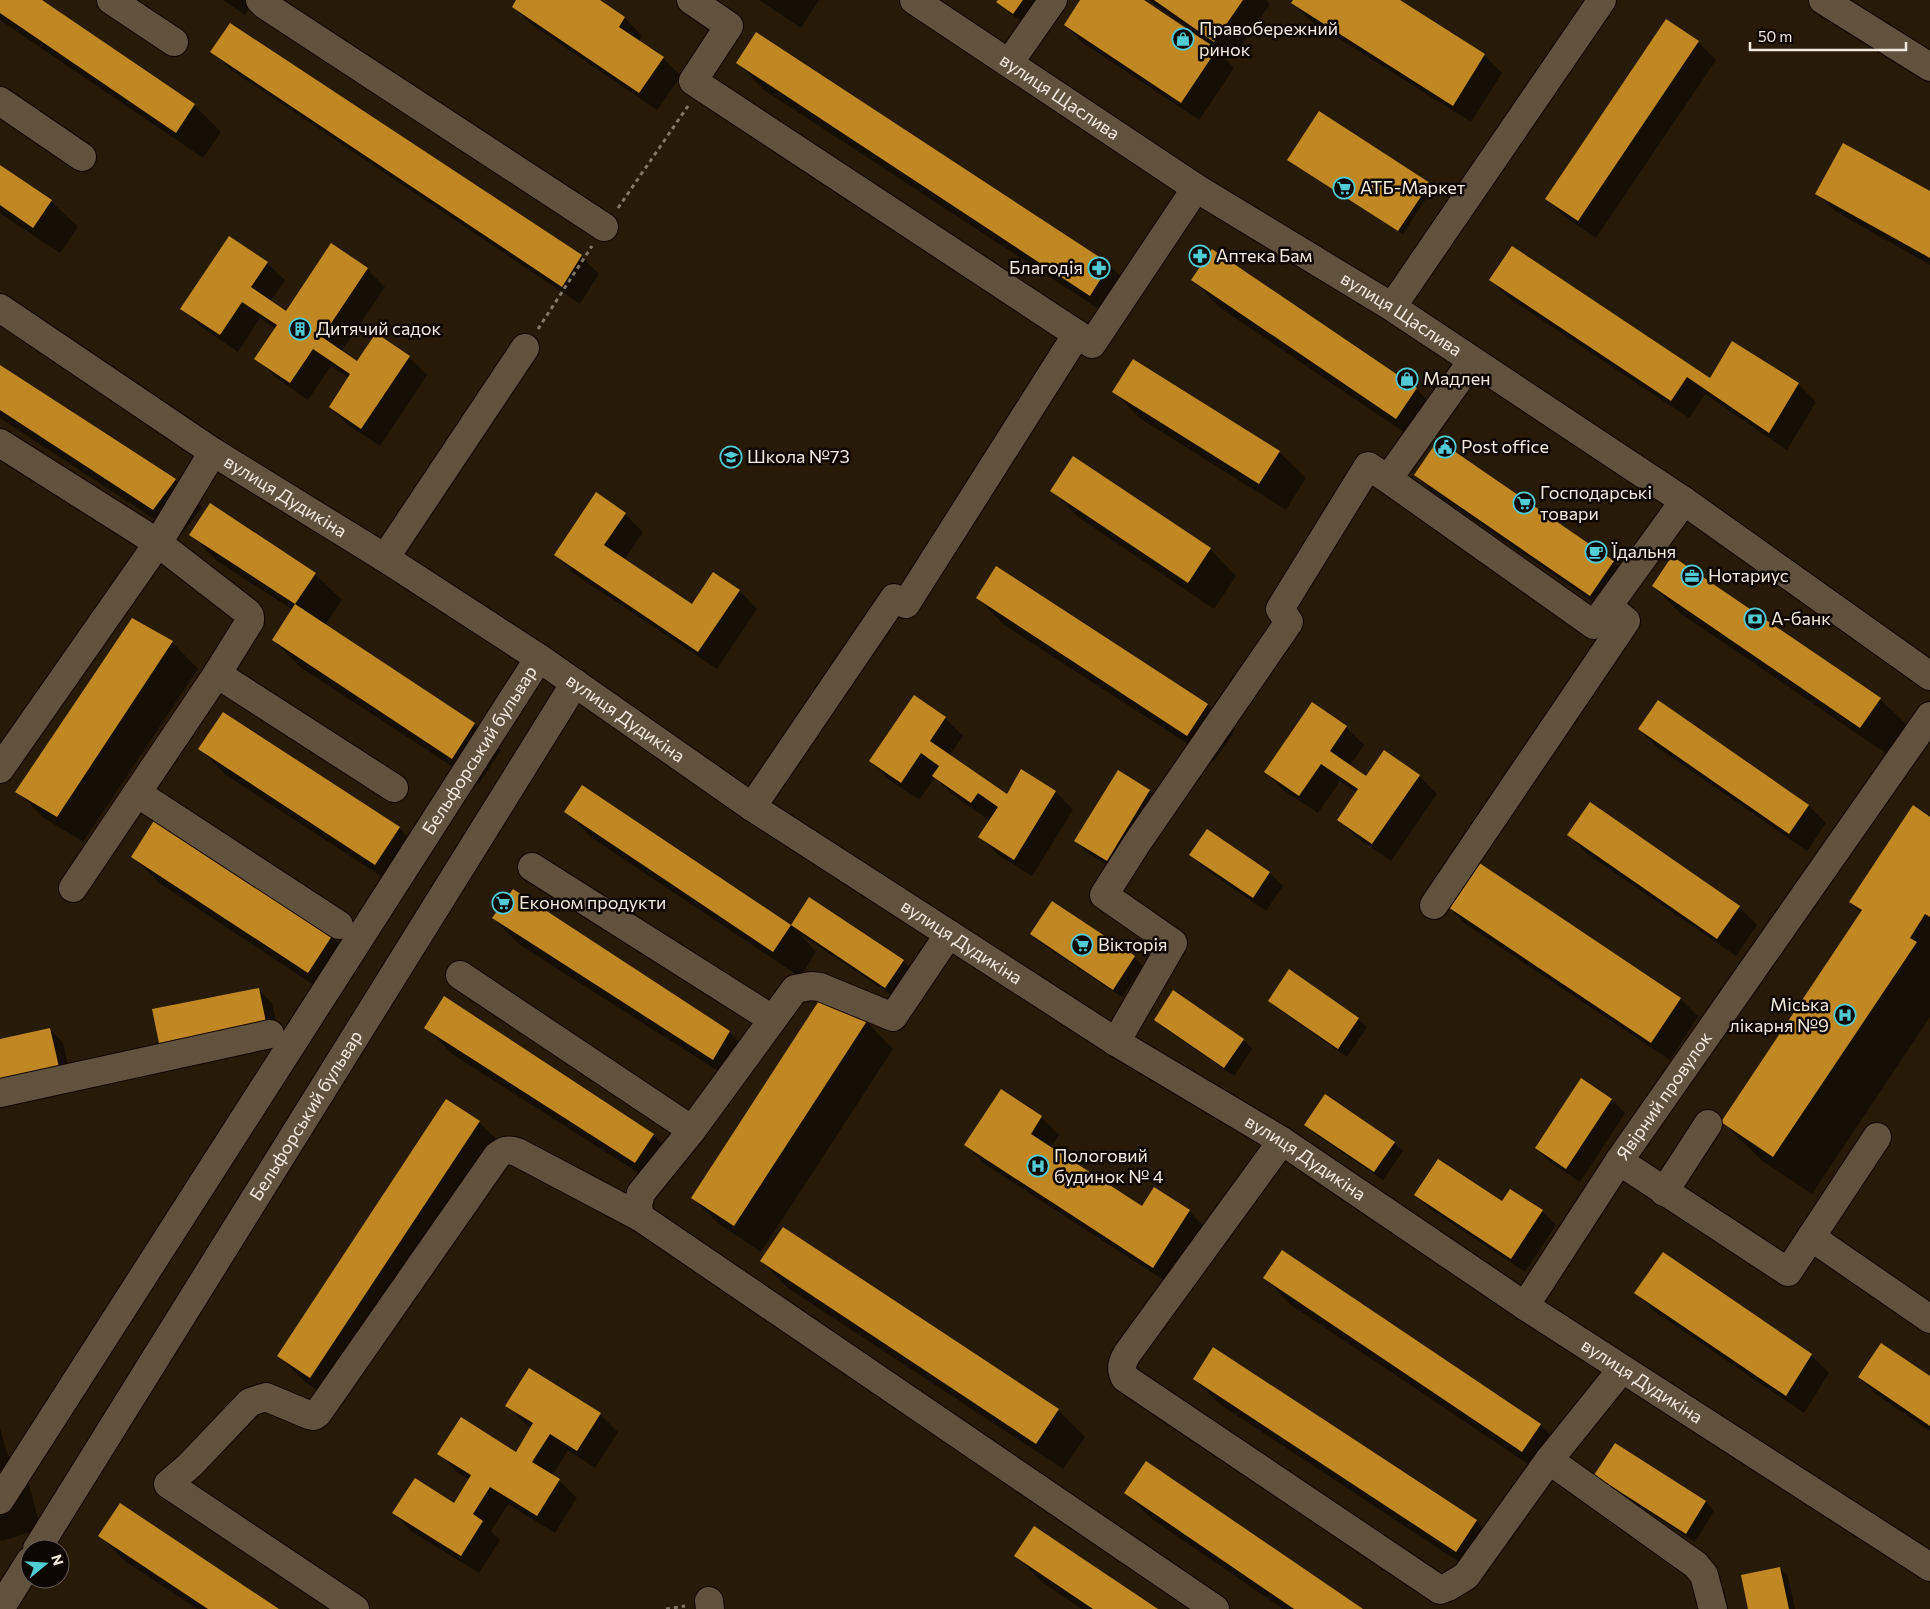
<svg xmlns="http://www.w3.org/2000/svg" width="1930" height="1609" viewBox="0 0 1930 1609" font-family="Commissioner,sans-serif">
<rect width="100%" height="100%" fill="#271b08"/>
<g fill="#0007">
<path d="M0 0H40L194 105 221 132 203 158 0 20Z"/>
<path d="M223 0H255L245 15Z"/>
<path d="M518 0H597L625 18 642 36 639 41 663 58 681 76 657 110 531 24 513 6Z"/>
<path d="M759 0H819L801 28Z"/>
<path d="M999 0H1038L1022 22 1007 11 998 2Z"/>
<path d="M1082 0H1142L1188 31 1189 29 1148 0H1266L1270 4 1232 59 1217 48 1216 49 1234 68 1199 120 1083 43 1065 25Z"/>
<path d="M1295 0H1398L1484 55 1502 73 1471 122 1311 21 1293 3Z"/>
<path d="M757 34 1109 265 1136 292 1117 321 764 90 738 63Z"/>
<path d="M1698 42 1716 60 1596 238 1565 217 1547 199Z"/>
<path d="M212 51 581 256 599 274 580 304 230 69Z"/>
<path d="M1293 164 1429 184 1433 188 1403 234Z"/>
<path d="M0 166 51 201 78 227 60 253 0 213Z"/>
<path d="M1817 193H1930V265L1835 211Z"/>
<path d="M267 263 285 280 270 302 286 312 367 269 385 287 341 352 358 363 376 335 409 357 427 375 380 446 348 425 330 407 349 378 331 366 308 400 274 376 256 358 276 329 260 318 238 352 200 326 182 308Z"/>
<path d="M1193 280 1416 389 1443 415 1423 445 1219 307Z"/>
<path d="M1491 280 1710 379 1798 384 1816 402 1787 450 1705 394 1689 418 1509 298Z"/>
<path d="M0 367 175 480 202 507 180 536 0 418Z"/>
<path d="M1114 392 1279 452 1306 478 1286 510 1141 419Z"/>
<path d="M1438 441 1614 562 1631 580 1609 613 1433 492 1415 475Z"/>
<path d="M1052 491 1210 549 1236 576 1214 609 1078 517Z"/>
<path d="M625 514 643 532 624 560 692 606 714 573 740 591 757 609 717 669 573 573 555 555Z"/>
<path d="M191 534 315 574 342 600 325 625 474 724 501 750 479 784 300 667 273 640 293 610 217 561Z"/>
<path d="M1653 586 1880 699 1907 725 1887 754 1680 613Z"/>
<path d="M978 598 1207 705 1234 732 1214 761 1004 625Z"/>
<path d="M172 642 198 669 83 842 44 818 17 791Z"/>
<path d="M1312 704 1346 727 1364 745 1350 766 1367 777 1419 776 1437 794 1391 861 1356 837 1338 820 1357 793 1340 781 1318 813 1283 790 1266 772Z"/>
<path d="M945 718 963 736 949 756 1007 796 1021 770 1056 792 1073 810 1032 876 997 854 980 836 990 821 952 794 935 777 919 800 888 779 870 761Z"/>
<path d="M1639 729 1809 806 1826 823 1807 851 1657 747Z"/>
<path d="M200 749 399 828 426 855 402 890 226 775Z"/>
<path d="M582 787 791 926 810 898 903 961 916 974 899 1000 800 934 816 952 800 977 592 838 566 812Z"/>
<path d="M1149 791 1162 804 1120 873 1089 854 1076 841Z"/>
<path d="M1590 804 1739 907 1757 925 1736 956 1586 853 1569 835Z"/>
<path d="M1930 818V1017L1812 1194 1761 1160 1723 1122 1861 913 1850 902Z"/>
<path d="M156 821 332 937 358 964 335 999 159 883 133 856Z"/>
<path d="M1207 830 1270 873 1283 886 1266 911 1204 868 1190 855Z"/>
<path d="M1052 903 1134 957 1143 966 1122 997 1040 943 1031 934Z"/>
<path d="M1447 905 1680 998 1698 1016 1670 1060 1464 923Z"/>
<path d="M493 918 729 1032 756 1059 740 1085 520 945Z"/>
<path d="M259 990 272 1003 280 1040 175 1061Z"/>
<path d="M1174 992 1243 1040 1252 1049 1234 1076 1164 1028 1155 1019Z"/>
<path d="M824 995 867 1022 893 1049 761 1252 719 1224 692 1198Z"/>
<path d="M445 998 653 1135 680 1162 662 1188 452 1054 426 1027Z"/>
<path d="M1269 1001 1358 1019 1367 1027 1347 1057 1278 1009Z"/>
<path d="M50 1029 63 1043 71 1080 0 1040Z"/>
<path d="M1581 1080 1612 1100 1625 1113 1580 1182 1550 1162 1536 1148Z"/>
<path d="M1041 1117 1059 1135 1051 1148 1142 1207 1154 1189 1189 1211 1207 1229 1171 1285 983 1163 966 1145Z"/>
<path d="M479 1122 505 1148 337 1403 305 1382 279 1356Z"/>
<path d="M1306 1125 1394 1143 1403 1151 1383 1180 1315 1134Z"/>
<path d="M1510 1191 1542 1211 1556 1225 1525 1272 1429 1208 1416 1195 1502 1203Z"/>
<path d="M783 1229 1058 1410 1085 1437 1063 1469 788 1288 762 1261Z"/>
<path d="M1265 1278 1540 1425 1567 1451 1549 1478 1291 1305Z"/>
<path d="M1636 1293 1811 1355 1829 1373 1804 1413 1654 1311Z"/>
<path d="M1214 1349 1476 1521 1503 1548 1483 1578 1221 1405 1194 1379Z"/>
<path d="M1859 1377H1930V1431L1877 1395Z"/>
<path d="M507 1405 600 1414 618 1432 595 1468 568 1450 552 1476 559 1480 577 1498 555 1533 508 1504 491 1531 500 1540 479 1573 411 1531 394 1513 454 1504 470 1480 457 1472 439 1454 516 1453 532 1428 525 1423Z"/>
<path d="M0 1428 8 1456 26 1474 41 1529 1 1541 0 1539Z"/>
<path d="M1615 1445 1706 1502 1714 1511 1695 1542 1605 1484 1596 1475Z"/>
<path d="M1125 1493 1360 1609H1283L1152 1519Z"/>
<path d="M100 1536 277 1609H197L126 1562Z"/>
<path d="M1016 1556 1156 1609H1082L1042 1582Z"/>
<path d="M1780 1568 1788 1577 1795 1609H1749Z"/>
</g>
<g fill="#c08723">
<path d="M0 0H42L195 104 176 133 0 13Z"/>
<path d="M516 0H600L625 17 619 27 664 57 639 93 512 7Z"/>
<path d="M998 0H1023L1013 14 996 2Z"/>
<path d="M1080 0H1144L1217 49 1181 103 1064 25Z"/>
<path d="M1154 0H1243L1214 42Z"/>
<path d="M1293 0H1400L1485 54 1453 106 1291 3Z"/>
<path d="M1666 19 1699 41 1578 221 1545 199Z"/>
<path d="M230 23 582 255 562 287 210 52Z"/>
<path d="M756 32 1110 264 1090 296 736 63Z"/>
<path d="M1319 111 1430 183 1398 231 1287 160Z"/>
<path d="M1843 143 1930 191V258L1815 194Z"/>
<path d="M0 165 52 200 33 228 0 205Z"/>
<path d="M229 236 268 262 251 287 286 311 331 243 368 268 322 337 357 361 376 333 410 356 361 429 329 407 350 374 313 349 290 383 254 359 277 325 242 302 220 335 180 309Z"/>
<path d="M1512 246 1710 378 1732 341 1799 383 1769 433 1687 377 1671 401 1489 280Z"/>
<path d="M1212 249 1417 388 1396 419 1191 280Z"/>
<path d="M1133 359 1280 451 1259 484 1112 392Z"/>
<path d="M0 365 176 479 153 510 0 410Z"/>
<path d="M1438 440 1614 561 1590 596 1414 475Z"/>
<path d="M1073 456 1211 548 1188 583 1050 491Z"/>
<path d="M596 492 626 513 604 545 692 604 713 572 740 590 698 652 554 555Z"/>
<path d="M210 503 316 573 295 604 189 535Z"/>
<path d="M1672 556 1881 698 1860 728 1652 586Z"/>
<path d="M996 566 1208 704 1187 736 976 598Z"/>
<path d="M295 604 475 723 452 759 272 640Z"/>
<path d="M132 618 173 641 57 817 15 792Z"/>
<path d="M914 695 946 717 930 741 1007 794 1021 769 1056 791 1014 860 978 837 998 807 978 793 971 803 932 776 939 766 921 753 901 783 869 761Z"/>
<path d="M1658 700 1809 805 1789 834 1638 729Z"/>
<path d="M1312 702 1347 726 1330 751 1366 776 1384 750 1420 775 1372 844 1337 820 1358 789 1321 764 1299 796 1264 772Z"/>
<path d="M223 712 400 827 375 865 198 749Z"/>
<path d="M1118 770 1150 790 1107 861 1074 841Z"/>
<path d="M582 785 791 925 773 952 564 812Z"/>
<path d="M1590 802 1740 906 1717 939 1567 835Z"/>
<path d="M1913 805 1930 817V917L1925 914 1910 938 1917 942 1773 1157 1721 1122 1862 910 1849 902Z"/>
<path d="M155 819 332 936 308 973 131 857Z"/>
<path d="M1207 829 1270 872 1253 898 1189 855Z"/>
<path d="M1475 860 1681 998 1651 1043 1445 905Z"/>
<path d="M513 889 730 1031 713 1060 492 918Z"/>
<path d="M809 897 904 960 885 988 791 925Z"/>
<path d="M1052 901 1135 956 1113 990 1030 934Z"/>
<path d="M1289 969 1359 1018 1338 1049 1268 1001Z"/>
<path d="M259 988 267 1027 160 1048 152 1009Z"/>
<path d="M1173 990 1244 1039 1224 1068 1154 1020Z"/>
<path d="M824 993 867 1021 734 1226 691 1198Z"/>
<path d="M444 996 654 1134 635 1163 424 1028Z"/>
<path d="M50 1028 59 1067 0 1080V1039Z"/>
<path d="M1581 1078 1612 1099 1566 1169 1535 1148Z"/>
<path d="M1001 1089 1042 1116 1031 1134 1142 1206 1154 1187 1190 1210 1153 1268 964 1145Z"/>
<path d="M1325 1094 1395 1142 1374 1172 1304 1125Z"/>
<path d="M446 1099 480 1121 310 1378 277 1356Z"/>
<path d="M1438 1159 1502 1201 1510 1189 1543 1210 1511 1259 1414 1195Z"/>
<path d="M783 1227 1059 1409 1036 1444 760 1261Z"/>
<path d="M1282 1250 1541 1424 1522 1452 1263 1278Z"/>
<path d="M1663 1252 1812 1354 1786 1396 1634 1293Z"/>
<path d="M1881 1343 1930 1376V1426L1858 1377Z"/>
<path d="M1213 1347 1477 1520 1456 1552 1193 1379Z"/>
<path d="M529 1368 601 1413 577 1451 550 1434 532 1462 560 1479 537 1516 490 1487 473 1514 483 1521 461 1556 392 1513 415 1478 454 1503 471 1475 437 1454 461 1417 516 1452 533 1423 505 1406Z"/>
<path d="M1615 1443 1706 1501 1686 1534 1594 1475Z"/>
<path d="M1146 1461 1363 1609H1294L1124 1493Z"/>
<path d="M120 1503 279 1609H208L98 1536Z"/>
<path d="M1034 1526 1158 1609H1093L1014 1556Z"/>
<path d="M1780 1567 1789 1609H1748L1741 1575Z"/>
</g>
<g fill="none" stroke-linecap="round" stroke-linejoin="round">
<g stroke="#100500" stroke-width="30">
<g id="minor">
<path d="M111 0 174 42"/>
<path d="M260 0 265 5 604 227"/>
<path d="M691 0 729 26 693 81 1092 344 1196 188"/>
<path id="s1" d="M914 0 1196 188 1392 307 1684 501 1930 676"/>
<path d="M1823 0 1930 67"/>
<path d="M1009 63 1053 0"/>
<path d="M0 101 82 157"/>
<path d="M1392 307 1602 0"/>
<path id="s2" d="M0 308 213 452 385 558 539 658 752 807 1116 1042 1282 1141 1525 1306 1930 1567"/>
<path d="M0 443 158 543 0 769"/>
<path d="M1388 479 1594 625 1608 606"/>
<path d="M385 558 525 348"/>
<path d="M217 674 394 788"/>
<path d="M137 793 339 925"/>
<path d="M752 807 894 598 906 604 1077 334"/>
<path d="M532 867 772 1019"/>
<path d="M73 888 217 674 250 621V616L247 612 158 543 213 452"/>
<path d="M1434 905 1626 621 1608 606 1684 501"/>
<path d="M949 934 893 1017 820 987 811 986 795 989 692 1130 641 1193 638 1205 640 1217 1215 1609"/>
<path d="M460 975 692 1130"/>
<path d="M1116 1042 1173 943 1104 895 1137 843 1289 622 1280 609 1368 466 1388 479 1472 361"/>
<path d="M0 1093 270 1034"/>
<path d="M1282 1141 1127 1354C1122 1363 1120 1368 1125 1378L1440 1590 1448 1587 1466 1576 1549 1460"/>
<path d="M1619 1161 1788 1272 1877 1137"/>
<path d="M1664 1192 1708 1124"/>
<path d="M1811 1237 1930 1319"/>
<path id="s3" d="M1525 1306 1619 1161 1930 716"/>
<path d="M1622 1369 1549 1460 1696 1565 1704 1575 1713 1609"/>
<path id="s4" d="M0 1500 539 658"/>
<path id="s5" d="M37 1549 575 683"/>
<path d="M709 1601 710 1609"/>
<path d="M0 1609 30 1561"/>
<path d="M355 1609 168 1484 190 1465 250 1402 266 1397 309 1415 314 1416 318 1413 497 1156C504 1150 508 1149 517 1152L640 1217"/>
</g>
</g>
<g stroke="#817767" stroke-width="3" stroke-dasharray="4 4" stroke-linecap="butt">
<path d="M618 208 688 106"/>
<path d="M538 329 592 246"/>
<path d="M666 1609 685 1606"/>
</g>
<use href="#minor" stroke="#61523e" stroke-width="28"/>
</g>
<defs>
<g id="shop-ring" transform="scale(1.125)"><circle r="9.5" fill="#0c0702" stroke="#51ccd5" stroke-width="1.5"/><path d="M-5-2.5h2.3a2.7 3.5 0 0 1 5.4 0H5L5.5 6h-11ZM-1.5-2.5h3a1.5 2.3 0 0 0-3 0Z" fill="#51ccd5"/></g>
<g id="supermarket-ring" transform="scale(1.125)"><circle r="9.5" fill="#0c0702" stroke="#51ccd5" stroke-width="1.5"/><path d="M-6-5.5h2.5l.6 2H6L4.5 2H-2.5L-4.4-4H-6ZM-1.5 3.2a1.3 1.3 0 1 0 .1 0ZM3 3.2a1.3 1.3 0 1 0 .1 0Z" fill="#51ccd5"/></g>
<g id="pharmacy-ring" transform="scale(1.125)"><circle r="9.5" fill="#0c0702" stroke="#51ccd5" stroke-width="1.5"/><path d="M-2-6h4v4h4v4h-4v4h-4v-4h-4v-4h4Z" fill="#51ccd5"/></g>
<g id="building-ring" transform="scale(1.125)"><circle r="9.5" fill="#0c0702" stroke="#51ccd5" stroke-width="1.5"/><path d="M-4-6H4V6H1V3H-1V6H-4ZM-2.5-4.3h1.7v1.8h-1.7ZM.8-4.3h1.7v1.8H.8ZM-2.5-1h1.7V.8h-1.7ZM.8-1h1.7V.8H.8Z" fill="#51ccd5"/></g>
<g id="civic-ring" transform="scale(1.125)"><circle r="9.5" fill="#0c0702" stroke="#51ccd5" stroke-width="1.5"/><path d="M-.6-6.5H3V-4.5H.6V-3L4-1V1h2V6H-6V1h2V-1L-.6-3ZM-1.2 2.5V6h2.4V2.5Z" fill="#51ccd5"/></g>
<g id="school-ring" transform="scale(1.125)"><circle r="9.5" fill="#0c0702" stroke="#51ccd5" stroke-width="1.5"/><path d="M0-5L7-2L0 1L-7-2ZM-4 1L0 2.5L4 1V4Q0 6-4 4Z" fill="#51ccd5"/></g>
<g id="cafe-ring" transform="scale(1.125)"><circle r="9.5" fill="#0c0702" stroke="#51ccd5" stroke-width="1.5"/><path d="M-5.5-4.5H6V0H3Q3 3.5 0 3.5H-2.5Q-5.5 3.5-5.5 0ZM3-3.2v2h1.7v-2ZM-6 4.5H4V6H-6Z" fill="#51ccd5"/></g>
<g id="office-ring" transform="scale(1.125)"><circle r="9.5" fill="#0c0702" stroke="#51ccd5" stroke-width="1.5"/><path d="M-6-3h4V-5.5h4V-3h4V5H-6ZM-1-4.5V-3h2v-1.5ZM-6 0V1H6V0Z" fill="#51ccd5"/></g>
<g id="bank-ring" transform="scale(1.125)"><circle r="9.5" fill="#0c0702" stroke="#51ccd5" stroke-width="1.5"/><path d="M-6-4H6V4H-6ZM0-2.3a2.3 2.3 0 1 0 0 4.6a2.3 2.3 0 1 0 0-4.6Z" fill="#51ccd5"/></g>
<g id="hospital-ring" transform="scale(1.125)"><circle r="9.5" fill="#0c0702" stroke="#51ccd5" stroke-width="1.5"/><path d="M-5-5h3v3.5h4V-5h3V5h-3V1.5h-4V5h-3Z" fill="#51ccd5"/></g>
</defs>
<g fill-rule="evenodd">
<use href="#shop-ring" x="1183" y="39"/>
<use href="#supermarket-ring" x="1344" y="188"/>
<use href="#pharmacy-ring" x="1200" y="256"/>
<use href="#pharmacy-ring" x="1099" y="268"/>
<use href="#building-ring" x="300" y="329"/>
<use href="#shop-ring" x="1407" y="379"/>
<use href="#civic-ring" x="1445" y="447"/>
<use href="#school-ring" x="731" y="457"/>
<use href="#supermarket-ring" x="1524" y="503"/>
<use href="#cafe-ring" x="1596" y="552"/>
<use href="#office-ring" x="1692" y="576"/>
<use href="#bank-ring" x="1755" y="619"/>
<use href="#supermarket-ring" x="503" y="903"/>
<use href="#supermarket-ring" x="1082" y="945"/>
<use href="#hospital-ring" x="1845" y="1015"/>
<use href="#hospital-ring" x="1038" y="1166"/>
</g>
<g text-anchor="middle" stroke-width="5" stroke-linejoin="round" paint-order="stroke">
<g font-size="18" fill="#f3eade" stroke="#0c0702" text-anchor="start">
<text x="1199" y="35">Правобережний<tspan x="1199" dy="21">ринок</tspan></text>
<text x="1360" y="194">АТБ-Маркет</text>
<text x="1216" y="262">Аптека Бам</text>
<text x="1083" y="274" text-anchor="end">Благодія</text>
<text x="316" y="335">Дитячий садок</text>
<text x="1423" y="385">Мадлен</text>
<text x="1461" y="453">Post office</text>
<text x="747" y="463">Школа №73</text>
<text x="1540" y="499">Господарські<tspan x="1540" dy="21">товари</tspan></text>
<text x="1612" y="558">Їдальня</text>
<text x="1708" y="582">Нотариус</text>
<text x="1771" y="625">А-банк</text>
<text x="519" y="909">Економ продукти</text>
<text x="1098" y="951">Вікторія</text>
<text x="1829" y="1011" text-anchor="end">Міська<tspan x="1829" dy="21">лікарня №9</tspan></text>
<text x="1054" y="1162">Пологовий<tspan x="1054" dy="21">будинок № 4</tspan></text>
</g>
<g font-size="18" fill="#f3eade" stroke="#0c0702">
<text dy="6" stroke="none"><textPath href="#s1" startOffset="175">вулиця Щаслива</textPath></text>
<text dy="6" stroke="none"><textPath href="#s1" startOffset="580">вулиця Щаслива</textPath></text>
<text dy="6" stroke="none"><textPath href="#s2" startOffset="342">вулиця Дудикіна</textPath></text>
<text dy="6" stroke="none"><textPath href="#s2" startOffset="748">вулиця Дудикіна</textPath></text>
<text dy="6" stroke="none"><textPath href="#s4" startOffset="890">Бельфорський бульвар</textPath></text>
<text dy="6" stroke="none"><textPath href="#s2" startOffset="1152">вулиця Дудикіна</textPath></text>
<text dy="6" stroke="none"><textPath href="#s3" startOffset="252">Явірний провулок</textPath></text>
<text dy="6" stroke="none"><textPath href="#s5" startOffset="510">Бельфорський бульвар</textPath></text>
<text dy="6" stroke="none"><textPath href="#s2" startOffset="1558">вулиця Дудикіна</textPath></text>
<text dy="6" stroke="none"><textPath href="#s2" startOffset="1962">вулиця Дудикіна</textPath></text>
</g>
</g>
<g transform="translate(45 1564) rotate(72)"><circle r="24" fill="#0c0702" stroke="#68625a"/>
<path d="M0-4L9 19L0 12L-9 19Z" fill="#51ccd5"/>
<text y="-8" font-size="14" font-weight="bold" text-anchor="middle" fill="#f3eade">N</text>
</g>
<path d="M1750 42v8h156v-8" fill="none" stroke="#f3eade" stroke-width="2.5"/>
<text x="1758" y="42" font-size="15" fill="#f3eade" stroke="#0c0702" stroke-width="4" paint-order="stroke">50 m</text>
</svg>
